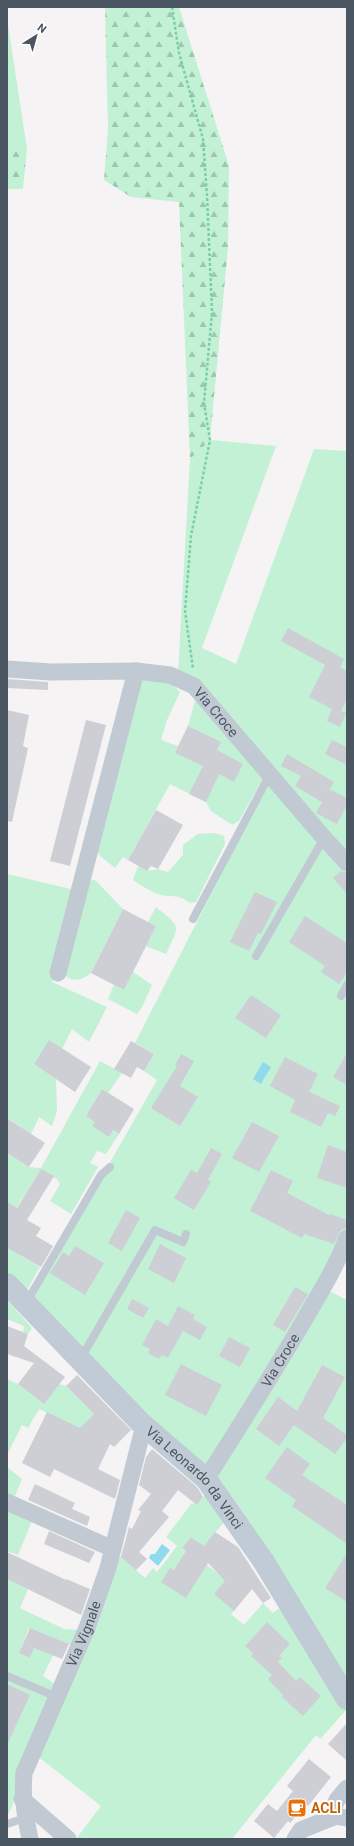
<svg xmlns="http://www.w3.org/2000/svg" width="354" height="1846" viewBox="0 0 354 1846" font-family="Roboto,sans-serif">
<defs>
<pattern id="forest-firs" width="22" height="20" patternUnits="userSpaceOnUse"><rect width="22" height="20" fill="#c3f1d5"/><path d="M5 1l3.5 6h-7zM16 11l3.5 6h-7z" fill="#a0c6b0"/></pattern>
</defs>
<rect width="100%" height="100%" fill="#f5f3f3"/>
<g fill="#c3f1d5">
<path d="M7 18 27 149H7Z"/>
<path d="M210 440 276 446 202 648 236 664 314 449 347 451V854L178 673 190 459Z"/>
<path d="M139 677 169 681 180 692 167 720 161 740 178 746 188 726 195 701 204 706 263 778 239 821 232 825 211 811 206 802 170 784 128 860 123 857 115 868 100 856 96 849Z"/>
<path d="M270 779 347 866V1234L208 1472 148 1421 31 1301 157 1080 144 1071 154 1054 135 1043Z"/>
<path d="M215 833 224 836 225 844 196 902 190 903C176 892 172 899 158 894 149 891 141 885 133 880L138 866 147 871 158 869 168 872 183 855V845L198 834Z"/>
<path d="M7 874 75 890 52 982 107 1007 89 1042 72 1029 62 1049 49 1041 34 1064 56 1079 57 1111 52 1126 39 1117 31 1134 7 1117Z"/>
<path d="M95 880 123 909 91 973C82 980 74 983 65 975L87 881Z"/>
<path d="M156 907C182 928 180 924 166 954L146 946 156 926 148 922Z"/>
<path d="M133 972 152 985 142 1007 137 1014 108 999 114 985 124 990Z"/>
<path d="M100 1061 122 1073 108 1093 102 1089 86 1116 95 1122 92 1126 109 1136 113 1130 119 1134 106 1154 97 1151 90 1163 98 1167 71 1214 50 1201 60 1184 57 1179 41 1169 18 1205 7 1241V1153L29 1167 41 1168Z"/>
<path d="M7 1248 40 1267 24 1295 7 1274Z"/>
<path d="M327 1290 347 1300V1682L214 1476Z"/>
<path d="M7 1300 32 1328 28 1334 23 1332 24 1326 7 1319Z"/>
<path d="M7 1379 18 1384 40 1401 59 1384 66 1386 94 1414 90 1418 86 1437 73 1425 39 1409 28 1428 22 1425 7 1455Z"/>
<path d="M7 1467 22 1479 13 1501 32 1521 18 1555 7 1551Z"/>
<path d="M206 1494 225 1521 204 1546 191 1537 182 1549C194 1557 224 1574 229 1586 232 1593 232 1603 234 1611L231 1614 244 1625 263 1603 273 1613 282 1606 347 1709 320 1739 316 1735 232 1839H76L101 1806 36 1755 117 1553 145 1578 153 1568 157 1572 177 1546 166 1537 192 1503 197 1505Z"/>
<path d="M7 1579 28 1589 20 1608 64 1629 82 1630 74 1646 29 1628 19 1653 30 1658 35 1646 53 1655 43 1676 52 1682 55 1688 20 1774 12 1807 7 1816Z"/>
</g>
<g fill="url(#forest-firs)">
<path d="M105 7H179L229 166 228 247 210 440 190 459 179 202 131 197 104 180 108 129Z"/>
<path d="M7 149H27L23 189H7Z"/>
</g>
<g fill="#90daee">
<path d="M263 1062 271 1067 261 1084 253 1079Z"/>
<path d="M162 1544 170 1550 158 1566 149 1558 151 1554H155Z"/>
</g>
<g fill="#cdcfd5">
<path d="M288 628 344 659 340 667 347 671V699L341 711 346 713 340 727 327 721 332 709 309 697 325 665 281 641Z"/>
<path d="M7 679 48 682V690L7 688Z"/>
<path d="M7 710 29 715 23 746 28 748 12 822 7 821Z"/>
<path d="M86 720 106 725 70 866 50 861Z"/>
<path d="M188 726 221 742 217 750 243 764 234 782 219 774 206 802 189 794 203 766 175 753Z"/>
<path d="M332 740 347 747V765L325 754Z"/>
<path d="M287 754 334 782 330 789 323 786 347 798V805L337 824 316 813 322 802 295 786 301 776 281 766Z"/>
<path d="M156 810 183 825 158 869 151 866 147 871 128 860Z"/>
<path d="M341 871 347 873V894L333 878Z"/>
<path d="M255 892 277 902 261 934 258 933 249 951 230 942Z"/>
<path d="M123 909 156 926 124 990 91 973Z"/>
<path d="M305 916 347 943V972L339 984 321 972 325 966 289 942Z"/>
<path d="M251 995 281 1015 266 1038 235 1018Z"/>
<path d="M49 1040 91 1067 75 1092 34 1064Z"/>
<path d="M131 1041 154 1054 144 1071 137 1067 131 1078 114 1069Z"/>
<path d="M347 1053V1085L333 1077Z"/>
<path d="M181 1054 194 1061 180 1086 198 1097 180 1126 151 1108 177 1066 175 1065Z"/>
<path d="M285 1057 318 1074 309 1092 340 1106 335 1116 328 1113 321 1127 290 1112 295 1100 270 1086Z"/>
<path d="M102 1089 134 1109 119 1134 113 1130 109 1137 92 1126 95 1122 86 1116Z"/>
<path d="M7 1118 45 1143 29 1167 7 1153Z"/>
<path d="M252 1122 279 1136 259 1172 232 1158Z"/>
<path d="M328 1145 347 1152V1188L317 1178Z"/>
<path d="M211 1148 222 1154 208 1180 211 1182 194 1210 174 1198 191 1170 197 1173Z"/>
<path d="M41 1169 54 1176 27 1220 41 1228 36 1236 53 1246 41 1267 7 1248V1202L17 1208Z"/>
<path d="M271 1170 293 1181 287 1193 329 1215 330 1214 347 1220V1228L341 1230 334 1244 304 1234 302 1238 250 1211Z"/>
<path d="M126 1210 140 1218 122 1251 108 1243Z"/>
<path d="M160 1244 186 1258 174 1283 148 1269Z"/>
<path d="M75 1246 104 1263 85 1295 50 1273 63 1252 69 1256Z"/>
<path d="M295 1287 308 1294 285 1332 273 1325Z"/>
<path d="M132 1299 149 1308 143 1318 127 1309Z"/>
<path d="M178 1306 195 1315 193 1319 207 1327 200 1340 183 1331 168 1358 162 1355 159 1359 148 1353 150 1349 142 1345 156 1319 168 1326Z"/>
<path d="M7 1326 28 1334 24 1346 65 1377 44 1404 18 1384 34 1363 7 1354Z"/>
<path d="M229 1337 250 1348 240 1367 219 1356Z"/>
<path d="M181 1364 222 1385 206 1416 165 1395Z"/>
<path d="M322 1365 345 1377 323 1418 347 1435V1438L335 1454 294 1425 279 1446 256 1429 278 1397 297 1411Z"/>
<path d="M77 1375 131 1430 114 1447 110 1444 98 1469 120 1480 115 1499 54 1469 50 1477 22 1463 47 1412 80 1428 94 1414 66 1386Z"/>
<path d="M287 1447 310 1464 302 1475 347 1505V1544L292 1506 296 1500 265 1478Z"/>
<path d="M152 1449 197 1487 203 1497 197 1505 178 1490 162 1511 169 1517 139 1552 147 1559 136 1570 121 1557 129 1527 132 1529 141 1511 138 1510 151 1494 139 1485 146 1457Z"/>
<path d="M35 1484 75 1503 72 1509 90 1517 87 1526 28 1500Z"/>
<path d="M49 1531 95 1552 89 1563 44 1544Z"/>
<path d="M215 1532 238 1547 271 1598 263 1603 252 1589 234 1611 214 1594 225 1581 208 1563 186 1598 161 1582 170 1568 174 1570 186 1551 182 1548 191 1537 204 1546Z"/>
<path d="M7 1552 66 1580V1579L90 1589 81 1615 7 1579Z"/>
<path d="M347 1553V1602L325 1588Z"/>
<path d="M267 1622 290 1644 279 1656 282 1658 278 1662 296 1681 300 1677 321 1696 303 1716 282 1697 283 1695 268 1679 272 1675 251 1656 253 1653 245 1646Z"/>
<path d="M30 1628 69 1644 62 1659 34 1648 30 1658 19 1653Z"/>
<path d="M7 1684 30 1695 7 1745Z"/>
<path d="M347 1723V1761L328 1744Z"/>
<path d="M309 1759 331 1777 308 1806 306 1804 290 1823 288 1821 274 1838 254 1821 268 1804 277 1811 293 1791 287 1786Z"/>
</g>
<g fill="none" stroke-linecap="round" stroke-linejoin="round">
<path stroke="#7ad0a6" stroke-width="2.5" stroke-dasharray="3 2" stroke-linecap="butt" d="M172 7 179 53 203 139 207 195 212 312 204 403 210 440 191 536 185 611 193 669"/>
<g stroke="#c1cad2" stroke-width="8">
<path d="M193 919 270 774"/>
<path d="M256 956 324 838"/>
<path d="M341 996 347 985"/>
<path d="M26 1303 101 1175 110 1167"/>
<path d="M80 1360 155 1230 183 1242 186 1234"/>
<path d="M7 1676 57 1697"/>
<path d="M7 1824 25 1818"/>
</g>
<g stroke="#c1cad2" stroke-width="17">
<path id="s1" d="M7 669 51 672 136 671 170 675 194 686 324 838 347 863"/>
<path d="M58 973 136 671"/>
<path id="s2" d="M206 1479C238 1429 269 1380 299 1329 316 1299 335 1270 347 1238"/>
<path d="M7 1502 113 1549"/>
<path d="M22 1799 68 1839"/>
<path d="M346 1818 336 1816 333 1809 337 1800 347 1788"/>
<path id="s3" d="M30 1839C25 1815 22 1798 24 1773L87 1628 108 1568 144 1425"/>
<path d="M295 1839 301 1830 336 1816"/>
</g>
<path stroke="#c1cbd6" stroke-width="22" id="s4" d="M7 1284 140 1422 206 1479 264 1562 347 1699"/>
</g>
<defs>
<g id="cafe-square" transform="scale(1)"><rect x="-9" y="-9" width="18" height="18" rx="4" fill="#e8710a" stroke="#fff"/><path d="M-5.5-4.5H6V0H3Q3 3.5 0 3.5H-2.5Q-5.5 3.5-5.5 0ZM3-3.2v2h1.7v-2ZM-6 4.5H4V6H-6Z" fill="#fff"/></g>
</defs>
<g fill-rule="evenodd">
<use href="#cafe-square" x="297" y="1808"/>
</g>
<g text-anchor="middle" stroke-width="4" stroke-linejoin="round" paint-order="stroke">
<g font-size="14" fill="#4a5661" stroke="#fff">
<text dy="5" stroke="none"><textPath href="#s1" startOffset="224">Via Croce</textPath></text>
<text dy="5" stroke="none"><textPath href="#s2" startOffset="140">Via Croce</textPath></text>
<text dy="5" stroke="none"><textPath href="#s4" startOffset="270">Via Leonardo da Vinci</textPath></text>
<text dy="5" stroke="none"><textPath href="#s3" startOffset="218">Via Vignale</textPath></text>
</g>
<g font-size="14" font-weight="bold" fill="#c56008" stroke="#fff" text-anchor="start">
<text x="311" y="1813">ACLI</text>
</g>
</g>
<rect width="354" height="1846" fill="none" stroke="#4a5661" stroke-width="16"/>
<g transform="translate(36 36) rotate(37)" stroke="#ffffff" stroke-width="3" paint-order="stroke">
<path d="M0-3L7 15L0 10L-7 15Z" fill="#4a5661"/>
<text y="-6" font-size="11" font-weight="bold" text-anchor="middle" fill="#4a5661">N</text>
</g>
</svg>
